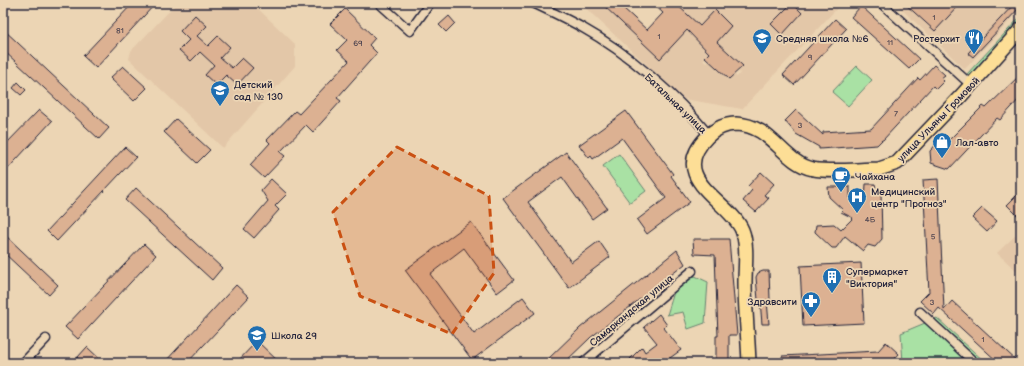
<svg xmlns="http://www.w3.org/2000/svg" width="1024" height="366" viewBox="0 0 1024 366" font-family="'Balsamiq Sans',sans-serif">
<rect width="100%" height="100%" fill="#ecd5b4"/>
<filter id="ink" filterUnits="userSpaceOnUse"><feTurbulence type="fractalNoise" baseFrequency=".025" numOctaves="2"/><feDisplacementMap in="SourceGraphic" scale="8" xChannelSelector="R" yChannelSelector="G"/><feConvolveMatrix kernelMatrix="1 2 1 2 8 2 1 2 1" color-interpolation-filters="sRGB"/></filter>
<g filter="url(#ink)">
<g fill="#e3c7a8">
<path d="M177 3H252L295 44V66L223 148 129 59 131 51Z"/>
<path d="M580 3H604L603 5 660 58 687 30 705 49 710 52 703 60 706 63 709 60 729 79 734 74 737 77 740 73 738 71 742 66 717 42 731 26 715 10 698 28 675 3H842L742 109 684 99Z"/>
<path d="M895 3H1021V9L965 69Z"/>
<path d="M1021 230V275L997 253Z"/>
</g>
<g fill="#a9e1a4" stroke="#668270">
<path d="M1021 16V20L971 74 966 75Z"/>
<path d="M857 66 872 80 848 106 832 92Z"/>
<path d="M619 154 646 191 630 203 603 166Z"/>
<path d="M695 276 708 282 705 323 688 329 683 312 667 315 674 292Z"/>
<path d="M937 318 986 363H903L901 333Z"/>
</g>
<g fill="#dcb192" stroke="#22223b">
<path d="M133 3H156L96 68 83 56Z"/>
<path d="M601 3H626L622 7 647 30 663 13 652 3H675L700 26 715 10 731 26 717 42 743 66 729 79 705 57 709 53 687 30 660 59Z"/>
<path d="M792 3 802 13 782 35 771 24Z"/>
<path d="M904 3H961L935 31Z"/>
<path d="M1015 3 1021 6 973 57 968 53Z"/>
<path d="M861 6 919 59 909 69 851 17Z"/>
<path d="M345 9 375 38 369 45 377 53 337 98 341 101 313 132 306 125 280 152 285 156 264 178 250 165 270 143 267 140 295 111 299 114 349 61 337 50 347 40 330 24Z"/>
<path d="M195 15 207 26 197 36 208 46 218 36 230 47 220 58 232 68 242 58 253 68 237 85 226 75 216 85 205 75 214 65 200 52 191 61 179 50 189 40 180 31Z"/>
<path d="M449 16 455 23 446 32 439 25Z"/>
<path d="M835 19 846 29 794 85 783 75Z"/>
<path d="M3 29 109 128 99 139 3 50Z"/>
<path d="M934 65 945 75 941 78 944 81 936 89 933 86 883 140H882L877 145 819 149V147L796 134 785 121 796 110 823 135V132L871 129 918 78 920 80Z"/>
<path d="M123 66 147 88 134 101 110 78Z"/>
<path d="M1021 74V97L1000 120 997 118 949 169 931 163 930 151 944 136 950 139 983 106 986 108Z"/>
<path d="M18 82 26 90 21 95 13 88Z"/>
<path d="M39 110 52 121 3 174V147Z"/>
<path d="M626 111 673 174 671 176 690 202 647 234 637 220 666 198 622 138 593 159 591 156 589 158 579 145Z"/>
<path d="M176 119 210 150 197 163 164 132Z"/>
<path d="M125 147 136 157 57 241 47 231Z"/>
<path d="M566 152 607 208 592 219 562 177 528 202 571 262 599 241 610 257 569 288 503 198Z"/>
<path d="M761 172 774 184 764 195 769 198 756 212 743 201 752 190 748 186Z"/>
<path d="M271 179 287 194 275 206 279 210 254 238 244 229 268 201 261 190Z"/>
<path d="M938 179 944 310 952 301 1019 363H999L939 308 934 314 920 301 929 292 923 180Z"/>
<path d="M866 184H875L877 193 881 194 882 239 875 247 868 245 863 251 845 236 836 248H832L815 232 816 225 834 224 841 230 853 218 841 212 843 210 829 197 828 187H850V201L865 200Z"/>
<path d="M136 188 222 268 212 280 125 200Z"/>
<path d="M1021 191V219L1007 205Z"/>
<path d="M982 208 997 221 987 232 972 218Z"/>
<path d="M471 222 514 280 497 293 464 248 430 274 474 334 523 297 535 313 472 360 405 270Z"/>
<path d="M3 233 58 285 49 295 3 252Z"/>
<path d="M693 239H729L737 335H729V363H716V336H718L715 255 694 254Z"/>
<path d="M144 244 156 255 78 339 65 327Z"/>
<path d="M677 250 685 264 590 338 564 363H544L580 328Z"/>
<path d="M861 263 864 323 803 326 800 266Z"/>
<path d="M763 271H769L770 300H767L769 324H762L760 300H758L756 277 758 273Z"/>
<path d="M236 285 249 297 187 363H164Z"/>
<path d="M659 314 667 325 664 328 681 350 663 363H632L630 359 642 347 645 352 657 343 644 327Z"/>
<path d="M257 341 280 363H236Z"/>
<path d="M886 342 899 354 891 363H783L782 356 878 351Z"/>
<path d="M87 347 104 363H83L77 358Z"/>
</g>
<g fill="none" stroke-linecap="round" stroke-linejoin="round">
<g stroke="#22223b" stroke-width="11">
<g id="minor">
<path d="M379 3 410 31 430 3"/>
<path d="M533 3C550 11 567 19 583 28 628 53 676 95 709 135"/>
<path d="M881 3 971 85"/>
<path d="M920 312 975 363"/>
<path d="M23 363 46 339"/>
<path d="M583 363 692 271"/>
</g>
</g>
<g stroke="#22223b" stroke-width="16">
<path id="primary" d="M749 363C748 336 745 309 745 282 745 266 748 245 742 230 729 200 666 179 707 137 715 129 725 124 736 124 772 125 782 162 813 169 833 173 858 169 879 169L897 163 960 97 1021 29"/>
</g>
<use href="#minor" stroke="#ecd5b4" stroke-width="8"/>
<use href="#primary" stroke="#fdde96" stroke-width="13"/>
</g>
</g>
<path fill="#ca5113" fill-opacity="0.2" stroke="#ca5113" stroke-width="3" stroke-dasharray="8 5" stroke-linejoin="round" d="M397 147 489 196 494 273 452 334 360 296 333 212Z"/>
<defs>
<g id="school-pin" transform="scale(1)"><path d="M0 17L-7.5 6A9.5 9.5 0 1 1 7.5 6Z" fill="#1f6fb2" stroke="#ecd5b4"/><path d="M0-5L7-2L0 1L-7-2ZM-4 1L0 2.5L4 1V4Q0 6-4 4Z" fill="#fff"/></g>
<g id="restaurant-pin" transform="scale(1)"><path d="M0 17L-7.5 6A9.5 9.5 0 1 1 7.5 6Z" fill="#1f6fb2" stroke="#ecd5b4"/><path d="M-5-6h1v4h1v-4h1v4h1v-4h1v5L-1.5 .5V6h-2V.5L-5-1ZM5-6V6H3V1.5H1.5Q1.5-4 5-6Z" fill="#fff"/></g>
<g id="shop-pin" transform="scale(1)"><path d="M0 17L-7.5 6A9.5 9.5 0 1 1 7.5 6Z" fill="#1f6fb2" stroke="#ecd5b4"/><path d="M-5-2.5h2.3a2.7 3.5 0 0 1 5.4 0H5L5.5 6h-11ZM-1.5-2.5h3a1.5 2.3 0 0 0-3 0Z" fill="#fff"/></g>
<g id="cafe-pin" transform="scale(1)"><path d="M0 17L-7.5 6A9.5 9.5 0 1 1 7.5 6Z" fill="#1f6fb2" stroke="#ecd5b4"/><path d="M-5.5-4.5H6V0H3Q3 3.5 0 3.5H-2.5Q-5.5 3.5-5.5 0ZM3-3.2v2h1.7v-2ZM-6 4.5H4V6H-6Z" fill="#fff"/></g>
<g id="hospital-pin" transform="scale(1)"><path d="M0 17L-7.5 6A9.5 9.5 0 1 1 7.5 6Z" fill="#1f6fb2" stroke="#ecd5b4"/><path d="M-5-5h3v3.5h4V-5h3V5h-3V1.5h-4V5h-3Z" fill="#fff"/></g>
<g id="building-pin" transform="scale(1)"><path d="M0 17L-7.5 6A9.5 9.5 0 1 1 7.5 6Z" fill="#1f6fb2" stroke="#ecd5b4"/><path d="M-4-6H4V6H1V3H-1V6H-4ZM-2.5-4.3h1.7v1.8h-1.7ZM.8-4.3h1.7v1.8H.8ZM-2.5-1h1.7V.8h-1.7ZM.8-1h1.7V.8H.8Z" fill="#fff"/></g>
<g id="pharmacy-pin" transform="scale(1)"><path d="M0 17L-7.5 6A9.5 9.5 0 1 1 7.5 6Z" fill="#1f6fb2" stroke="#ecd5b4"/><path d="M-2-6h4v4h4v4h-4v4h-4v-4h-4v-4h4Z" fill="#fff"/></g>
</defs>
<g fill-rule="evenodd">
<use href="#school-pin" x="762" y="38"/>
<use href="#restaurant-pin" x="974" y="38"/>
<use href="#school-pin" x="220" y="90"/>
<use href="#shop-pin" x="942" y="142"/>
<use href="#cafe-pin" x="841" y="176"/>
<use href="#hospital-pin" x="857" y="197"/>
<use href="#building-pin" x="832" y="277"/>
<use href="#pharmacy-pin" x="811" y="301"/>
<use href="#school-pin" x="257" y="335"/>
</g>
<g text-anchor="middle" stroke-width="3.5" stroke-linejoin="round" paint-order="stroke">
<g font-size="8" fill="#504651">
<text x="934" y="20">1</text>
<text x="120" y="33">81</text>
<text x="659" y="39">1</text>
<text x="890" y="45">11</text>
<text x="358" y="46">69</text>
<text x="810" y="60">9</text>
<text x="896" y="116">7</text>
<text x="800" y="128">3</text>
<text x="870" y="222">4Б</text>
<text x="933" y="239">5</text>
<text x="932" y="305">3</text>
<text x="983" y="342">1</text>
</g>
<g font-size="10" fill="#22223b" stroke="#ecd5b4" text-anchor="start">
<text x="776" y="42">Средняя школа №6</text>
<text x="960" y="42" text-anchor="end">Ростерхит</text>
<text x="234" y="88">Детский<tspan x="234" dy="12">сад № 130</tspan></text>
<text x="956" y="146">Лал-авто</text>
<text x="855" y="180">Чайхана</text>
<text x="871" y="195">Медицинский<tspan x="871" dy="12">центр "Прогноз"</tspan></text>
<text x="846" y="275">Супермаркет<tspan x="846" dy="12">"Виктория"</tspan></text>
<text x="797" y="305" text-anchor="end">Здравсити</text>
<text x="271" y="339">Школа 29</text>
</g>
<g font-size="10" fill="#22223b" stroke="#ecd5b4">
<text transform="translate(676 103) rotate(44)" y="4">Батальная улица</text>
<text transform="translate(938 119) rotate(-46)" y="4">улица Ульяны Громовой</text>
<text transform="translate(631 310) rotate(-40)" y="4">Самаркандская улица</text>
</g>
</g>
<rect width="1024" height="366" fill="none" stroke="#ecd5b4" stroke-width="16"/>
<rect x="8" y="8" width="1008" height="350" fill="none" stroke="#22223b" stroke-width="1.5" filter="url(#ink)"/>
</svg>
